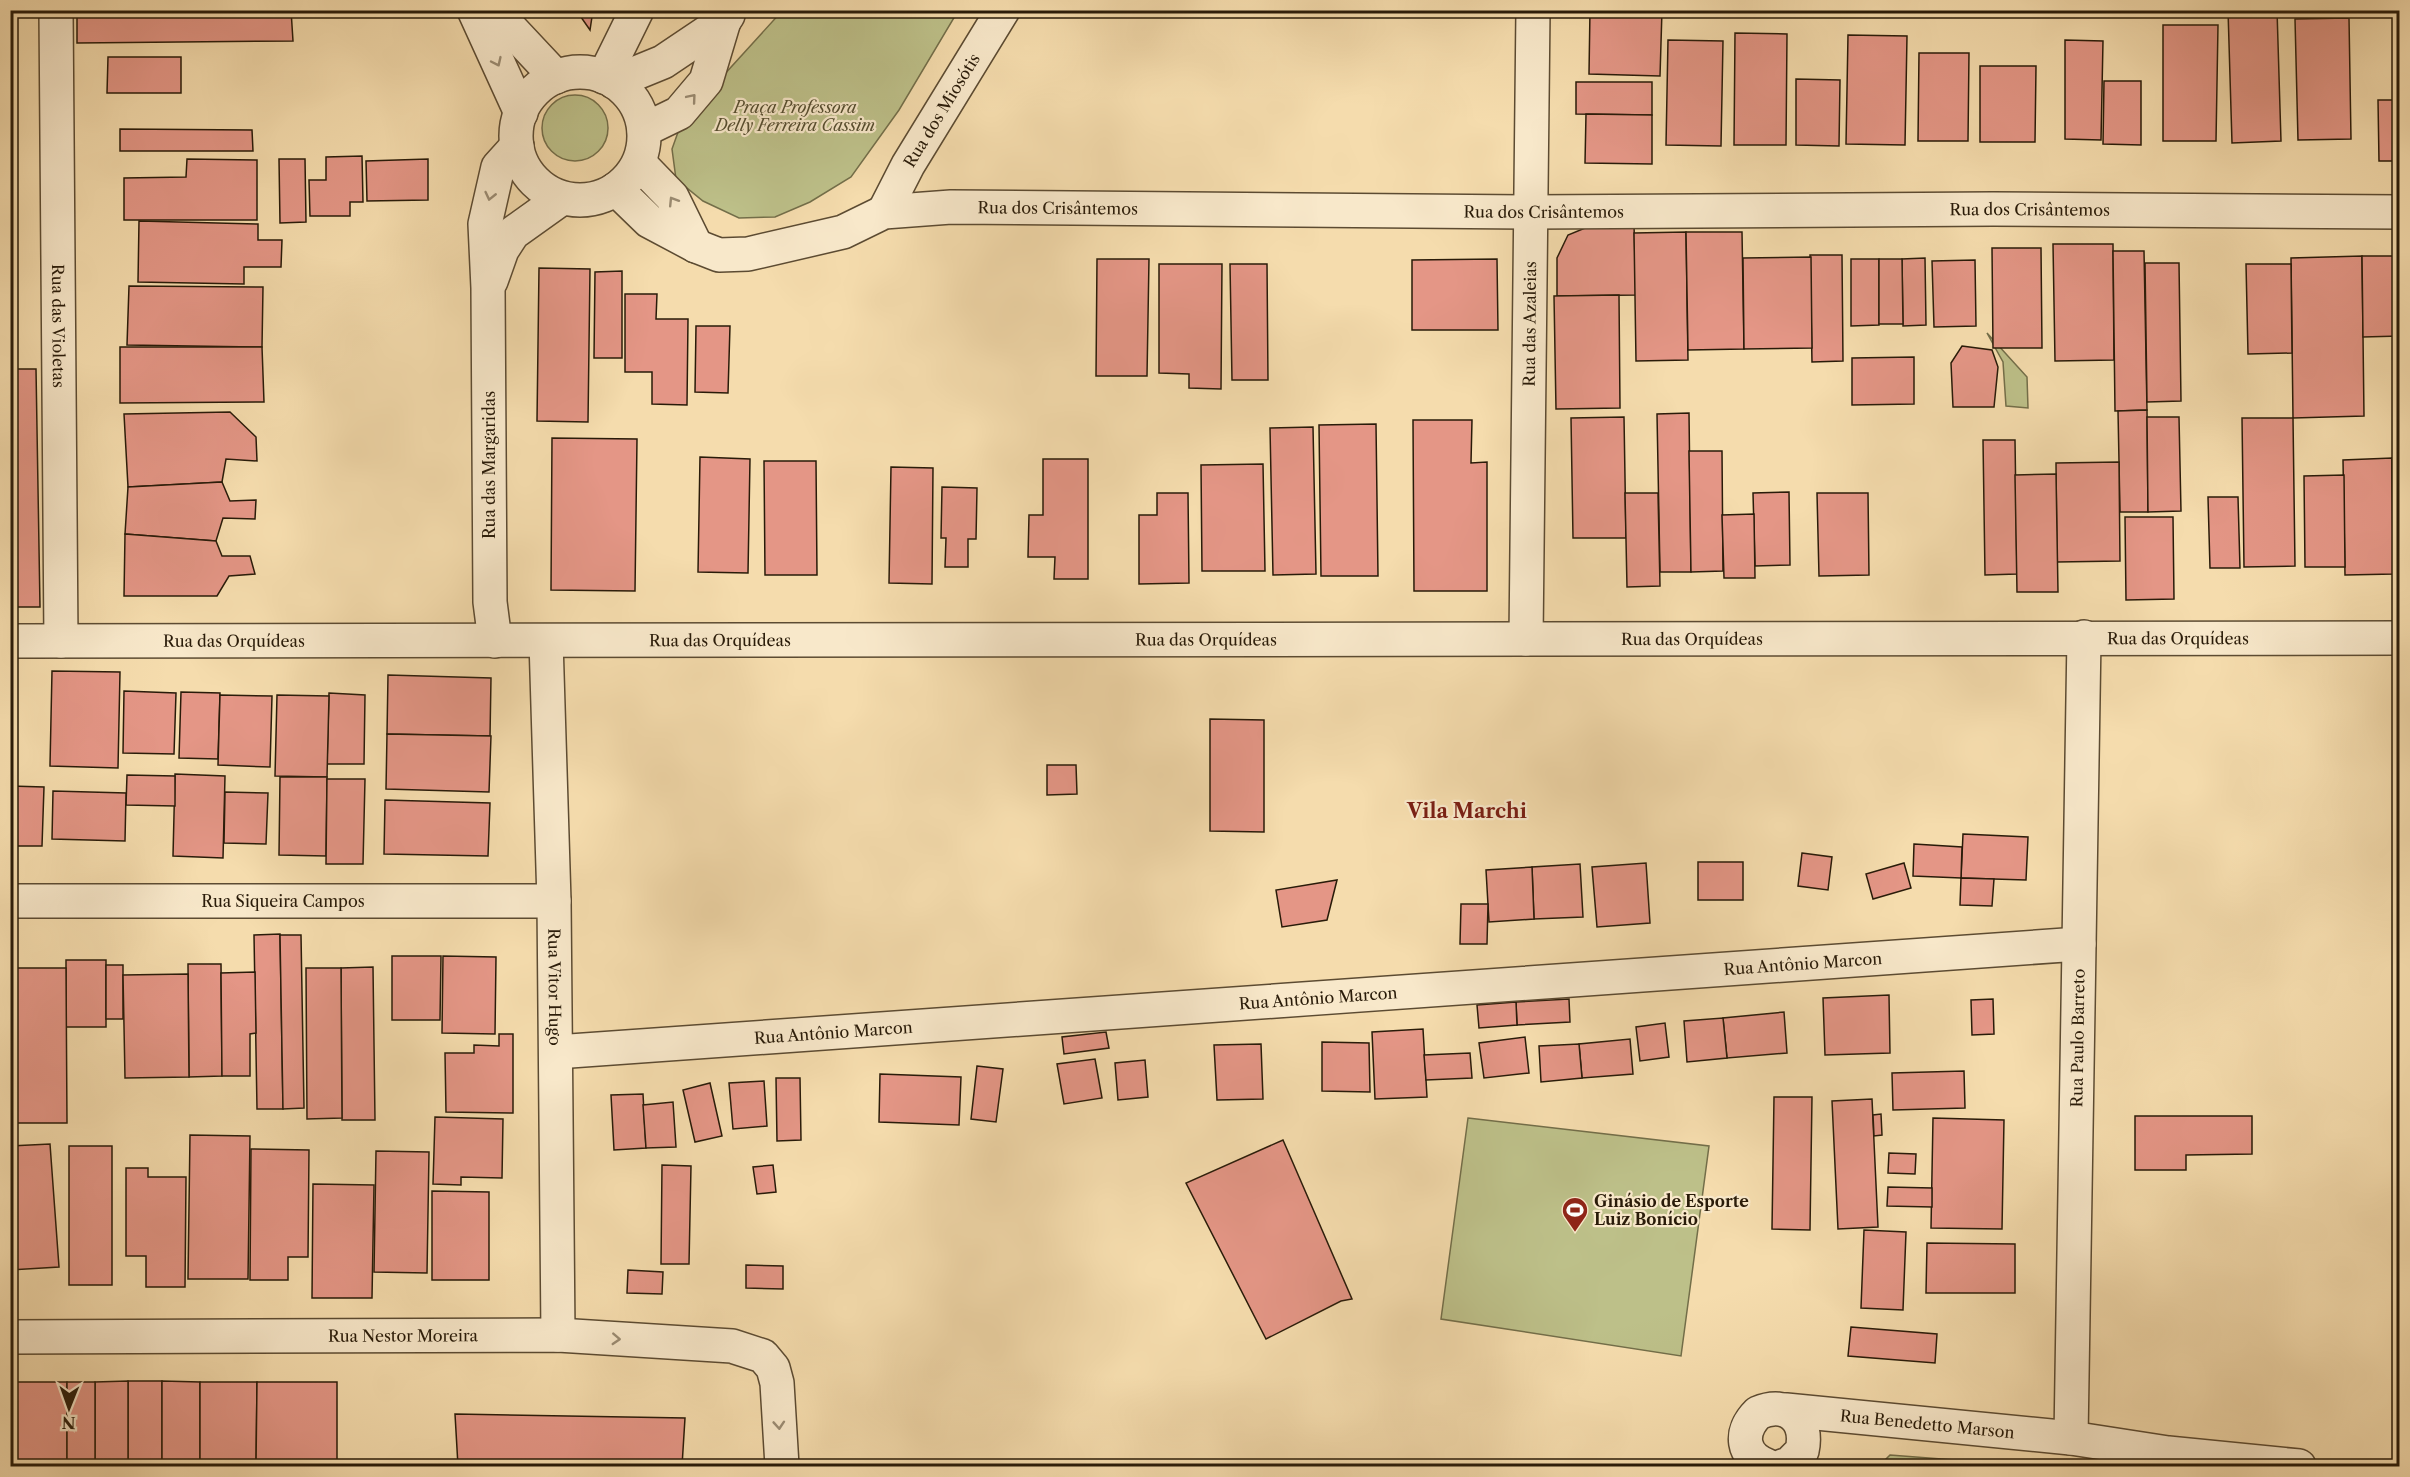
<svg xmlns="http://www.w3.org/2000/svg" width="2410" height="1477" viewBox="0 0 2410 1477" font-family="'Libre Caslon Text',serif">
<rect width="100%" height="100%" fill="#f5dcad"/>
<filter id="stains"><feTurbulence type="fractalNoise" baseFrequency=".00333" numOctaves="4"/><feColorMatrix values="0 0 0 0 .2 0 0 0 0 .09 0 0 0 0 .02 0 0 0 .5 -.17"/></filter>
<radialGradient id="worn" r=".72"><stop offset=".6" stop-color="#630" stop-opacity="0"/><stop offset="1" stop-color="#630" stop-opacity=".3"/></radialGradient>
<g fill="#bdc089" stroke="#736e49" stroke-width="1.5">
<path d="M782 11H958L899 110 851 177 810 202 775 217 739 218 703 201 676 179 672 149 682 121Z"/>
<circle cx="575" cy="128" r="33"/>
<path d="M1987 333 2027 377 2028 408 2006 406 2003 362Z"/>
<path d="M1468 1118 1709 1146 1681 1356 1441 1319Z"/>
<path d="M1890 1455 2032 1466H1879Z"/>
</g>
<g fill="#e49686" stroke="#291b09" stroke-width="1.5">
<path d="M77 10H291L293 41 77 43Z"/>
<path d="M576 10H593L590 30Z"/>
<path d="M1590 10H1662L1660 76 1589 74Z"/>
<path d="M2228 10H2277L2281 141 2232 143Z"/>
<path d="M2349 18 2351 139 2298 140 2295 19Z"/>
<path d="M2163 25H2218L2216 141H2163Z"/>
<path d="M1735 33 1787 34 1786 145H1734Z"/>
<path d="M1848 35 1907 36 1905 145 1846 144Z"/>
<path d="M1668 40 1723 41 1721 146 1666 145Z"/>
<path d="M2065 40 2103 41 2101 140 2065 139Z"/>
<path d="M1919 53H1969L1968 141H1918Z"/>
<path d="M108 57H181V93H107Z"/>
<path d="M1980 66H2036L2035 142H1980Z"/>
<path d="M1796 79 1840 80 1839 146 1796 145Z"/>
<path d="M2104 81H2141V145L2103 144Z"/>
<path d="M1576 82H1652V115L1576 114Z"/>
<path d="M2378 100H2400V161H2379Z"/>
<path d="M1586 114 1652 115V164L1585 163Z"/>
<path d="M120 129 252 130 253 151H120Z"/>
<path d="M362 156 363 202H350V216H310L309 180H326V157Z"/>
<path d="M187 159 257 160V220H124V178L186 177Z"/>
<path d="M279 159H305L306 222 280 223Z"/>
<path d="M428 159V200L367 201 366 161Z"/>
<path d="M139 221 258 224V240H282L281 267H244V284L138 282Z"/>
<path d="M1634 225 1636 295 1557 296V258L1568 235 1590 226Z"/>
<path d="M1686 232 1688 360 1636 361 1634 233Z"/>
<path d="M1686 232H1742L1744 349 1688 350Z"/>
<path d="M2053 244H2113L2114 360 2055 361Z"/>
<path d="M1992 248H2041L2042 348H1993Z"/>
<path d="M2113 251H2144L2147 410 2115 411Z"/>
<path d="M1810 255H1842L1843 361 1812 362Z"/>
<path d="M2362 256 2364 416 2293 418 2291 258Z"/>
<path d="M2362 256H2400V336L2363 337Z"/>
<path d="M1811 257 1812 348 1744 349 1743 258Z"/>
<path d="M1925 258 1926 325 1903 326 1902 259Z"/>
<path d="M1097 259H1149L1147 376H1096Z"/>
<path d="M1497 259 1498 330H1412V260Z"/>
<path d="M1851 259H1879V325L1851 326Z"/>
<path d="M1879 259H1902L1903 324H1879Z"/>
<path d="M1975 260 1976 326 1934 327 1932 261Z"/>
<path d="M2145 263H2179L2181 401 2147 402Z"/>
<path d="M1159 264H1222L1221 389 1189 388V374L1159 373Z"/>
<path d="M1230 264H1267L1268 380H1232Z"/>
<path d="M2246 264H2291L2292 353 2248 354Z"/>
<path d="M539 268 590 269 588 422 537 421Z"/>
<path d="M622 271V358H594L595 272Z"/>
<path d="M129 286 263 287 262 347 127 345Z"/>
<path d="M625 294H657L656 319H688L687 405 652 404V372H625Z"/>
<path d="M1619 295 1620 408 1556 409 1554 296Z"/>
<path d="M696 326H730L728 393 695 392Z"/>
<path d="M1962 346 1992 350 1998 367 1994 407H1953L1951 363Z"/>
<path d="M120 347H262L264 402 120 403Z"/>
<path d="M1914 357V404L1852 405V358Z"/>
<path d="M10 369H36L40 607H10Z"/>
<path d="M2147 410 2148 512H2120L2118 411Z"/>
<path d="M230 412 256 437 257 461 226 459 222 482 128 487 124 414Z"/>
<path d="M1689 413 1691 572H1660L1657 414Z"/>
<path d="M1624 417 1626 538H1573L1571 418Z"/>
<path d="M2147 417H2179L2181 511 2148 512Z"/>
<path d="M2242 418H2293L2295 566 2244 567Z"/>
<path d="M1413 420H1472L1471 463 1487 462V591H1414Z"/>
<path d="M1376 424 1378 576H1321L1319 425Z"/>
<path d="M1313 427 1316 574 1273 575 1270 428Z"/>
<path d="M552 438 637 439 635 591 551 590Z"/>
<path d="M1983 440H2015L2017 574 1985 575Z"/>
<path d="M1689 451H1722L1723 571 1691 572Z"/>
<path d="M700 457 750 459 748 573 698 572Z"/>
<path d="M2392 458 2394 574 2345 575 2343 460Z"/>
<path d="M2392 458H2400V551H2393Z"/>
<path d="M1043 459H1088V579H1054L1055 557H1028L1029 515H1043Z"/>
<path d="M764 461H816L817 575H765Z"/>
<path d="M2119 462 2120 561 2057 562 2056 463Z"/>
<path d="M1263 464 1265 571H1202L1201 465Z"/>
<path d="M891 467 933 468 932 584 889 583Z"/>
<path d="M2056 474 2058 592H2017L2015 475Z"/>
<path d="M2344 475 2345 567H2305L2304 476Z"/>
<path d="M222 482 230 501 256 500 255 519 223 518 216 541 125 534 128 487Z"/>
<path d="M942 487 977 488 976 539H968V567H945L946 538H941Z"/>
<path d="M1789 492 1790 565 1755 566 1753 493Z"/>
<path d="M1157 493H1188L1189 583 1139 584V515H1157Z"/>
<path d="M1625 493H1658L1660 586 1627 587Z"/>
<path d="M1817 493H1868L1869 575 1819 576Z"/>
<path d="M2208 497H2238L2240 568H2210Z"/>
<path d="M1754 514 1755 578H1724L1722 515Z"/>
<path d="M2125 517H2173L2174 599 2126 600Z"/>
<path d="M125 534 216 541 222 556H250L255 574 229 576 217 596H124Z"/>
<path d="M52 671 120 672 118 768 50 766Z"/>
<path d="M388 675 491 678 490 736 387 734Z"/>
<path d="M10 676H17L15 766H10Z"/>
<path d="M124 691 176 693 174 754 123 753Z"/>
<path d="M181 692 220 693 218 759 179 758Z"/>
<path d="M329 693 365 695 364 764H327Z"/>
<path d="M220 695 272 696 270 767 218 765Z"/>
<path d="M277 695 329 696 327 777 275 776Z"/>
<path d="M1210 719 1264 720V832L1210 831Z"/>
<path d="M387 734 491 736 489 792 386 789Z"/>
<path d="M1047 765H1076L1077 794 1047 795Z"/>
<path d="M175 774 225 776 223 858 173 856Z"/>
<path d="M127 775 175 776V806L126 805Z"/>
<path d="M280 777H327L326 856 279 855Z"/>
<path d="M327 779H365L363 864H326Z"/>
<path d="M10 786 44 787 42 846H10Z"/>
<path d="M53 791 126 793 125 841 52 839Z"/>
<path d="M225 792 268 793 266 844 224 843Z"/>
<path d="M385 800 490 803 488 856 384 854Z"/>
<path d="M1963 834 2028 837 2026 880 1961 878Z"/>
<path d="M1914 844 1962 847 1961 878 1913 876Z"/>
<path d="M1802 853 1832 857 1828 890 1798 886Z"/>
<rect x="1698" y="862" width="45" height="38"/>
<path d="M1646 863 1650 923 1597 927 1592 867Z"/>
<path d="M1904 863 1911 888 1873 899 1866 874Z"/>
<path d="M1580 864 1583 917 1534 919 1532 867Z"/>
<path d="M1532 867 1534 919 1489 922 1486 870Z"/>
<path d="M1961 878 1994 879 1992 906 1960 905Z"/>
<path d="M1337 880 1327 920 1282 927 1276 890Z"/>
<path d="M1461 904H1488L1487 944H1460Z"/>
<path d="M280 934 283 1109H257L254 935Z"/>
<path d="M280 935H301L304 1108 283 1109Z"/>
<path d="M392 956H441L440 1020H392Z"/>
<path d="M443 956 496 957 495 1034 442 1033Z"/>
<rect x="66" y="960" width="40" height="67"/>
<path d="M188 964H221L222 1076 189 1077Z"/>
<rect x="106" y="965" width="17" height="54"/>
<path d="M373 967 375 1120H342L341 968Z"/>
<path d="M10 968H66L67 1123H10Z"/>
<path d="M306 968H341L342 1118 307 1119Z"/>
<path d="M255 972 256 1033 250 1034V1076H222L221 973Z"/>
<path d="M188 974 189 1077 125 1078 123 975Z"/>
<path d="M1889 995 1890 1053 1825 1055 1823 998Z"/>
<path d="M1569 999 1570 1022 1517 1025 1516 1002Z"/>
<path d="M1993 999 1994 1034 1972 1035 1971 1000Z"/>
<path d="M1516 1002 1517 1025 1479 1028 1477 1005Z"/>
<path d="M1784 1012 1787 1053 1727 1058 1723 1018Z"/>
<path d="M1723 1018 1727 1058 1687 1062 1684 1021Z"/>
<path d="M1665 1023 1669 1057 1640 1061 1636 1027Z"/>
<path d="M1423 1029 1427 1097 1375 1099 1372 1032Z"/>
<path d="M1106 1032 1109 1048 1064 1054 1062 1037Z"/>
<path d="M499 1034H513V1113L446 1112 445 1053H474V1045L499 1046Z"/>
<path d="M1525 1037 1529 1073 1484 1078 1479 1043Z"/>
<path d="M1630 1039 1633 1074 1582 1078 1579 1044Z"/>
<path d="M1322 1042 1369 1043 1370 1092 1322 1091Z"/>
<path d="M1261 1044 1263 1099 1217 1100 1214 1045Z"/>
<path d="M1579 1044 1582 1078 1541 1082 1539 1046Z"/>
<path d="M1470 1053 1472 1078 1426 1080 1424 1055Z"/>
<path d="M1095 1059 1102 1098 1064 1104 1057 1064Z"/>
<path d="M1145 1060 1148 1097 1118 1100 1115 1063Z"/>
<path d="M977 1066 1003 1069 996 1122 971 1119Z"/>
<path d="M1964 1071 1965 1108 1893 1110 1892 1073Z"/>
<path d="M880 1074 961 1077 959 1125 879 1122Z"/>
<path d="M776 1078H800L801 1140 777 1141Z"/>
<path d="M764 1081 767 1126 733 1129 729 1083Z"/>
<path d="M710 1083 722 1136 695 1142 683 1090Z"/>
<path d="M643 1094 646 1148 614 1150 611 1095Z"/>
<path d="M1774 1097H1812L1810 1230 1772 1229Z"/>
<path d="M1872 1099 1878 1227 1838 1229 1832 1101Z"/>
<path d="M673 1102 676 1147 646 1148 643 1105Z"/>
<path d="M1881 1114 1882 1135 1874 1136 1873 1115Z"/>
<path d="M2135 1116H2252V1154L2186 1155V1170H2135Z"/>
<path d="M435 1117 503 1119 502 1178 461 1177V1185L433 1184Z"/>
<path d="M1933 1118 2004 1120 2002 1229 1931 1228Z"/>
<path d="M190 1135 250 1136 248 1279H188Z"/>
<path d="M1283 1140 1352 1299 1341 1301 1266 1339 1186 1183Z"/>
<path d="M50 1144 59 1267 10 1270V1146Z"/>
<rect x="69" y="1146" width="43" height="139"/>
<path d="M251 1149 309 1150 308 1257H288V1280H250Z"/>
<path d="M376 1151 429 1152 427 1273 374 1272Z"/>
<path d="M1889 1153 1916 1154 1915 1174 1888 1173Z"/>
<path d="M662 1165 691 1166 689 1264H661Z"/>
<path d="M773 1165 776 1192 757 1194 753 1167Z"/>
<path d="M126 1168H148V1177H186L185 1287H146V1256H126Z"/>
<path d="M313 1184 374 1185 372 1298H312Z"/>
<path d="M1888 1187 1932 1188V1207L1887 1206Z"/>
<path d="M432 1191 489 1192V1280H432Z"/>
<path d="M1864 1230 1906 1232 1903 1310 1861 1308Z"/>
<path d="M1927 1243 2015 1244V1293H1926Z"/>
<path d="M746 1265 783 1266V1289L746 1288Z"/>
<path d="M628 1270 663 1272 662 1294 627 1293Z"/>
<path d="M1851 1327 1937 1334 1935 1363 1848 1356Z"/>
<rect x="128" y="1381" width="34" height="85"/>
<path d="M128 1381V1466H95V1382Z"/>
<path d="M162 1381 200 1382V1466H162Z"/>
<rect x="10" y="1382" width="57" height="84"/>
<rect x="67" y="1382" width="28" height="84"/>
<path d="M200 1382H257L256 1466H200Z"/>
<path d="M257 1382H337V1466H256Z"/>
<path d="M455 1414 685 1418 682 1466H458Z"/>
</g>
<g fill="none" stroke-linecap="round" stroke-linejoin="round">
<g stroke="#5c4b32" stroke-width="36">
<g id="minor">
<path id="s1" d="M56 10 61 641"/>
<path d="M474 10 521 113"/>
<path d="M493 10 556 77"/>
<circle cx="580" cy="136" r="64"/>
<path d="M604 77 637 10"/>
<path d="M614 82 663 62 724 21 728 15"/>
<path d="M644 130 679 113 706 81 724 21"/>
<path d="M639 163 672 197 696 246"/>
<path id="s2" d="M616 189 649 221 696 246 719 255 748 254 843 232 884 212 951 207 1531 212 1993 209 2400 212"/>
<path id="s3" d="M884 212 908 165 1003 10"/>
<path d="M491 281 502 250 513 233 562 198"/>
<path id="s4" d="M1526 639 1533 10"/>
<path id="s5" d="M10 641 2400 638"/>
<path d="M495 641 490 602 488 288 485 224 498 167 517 146"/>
<path id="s6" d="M546 641 554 901 558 1335"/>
<path id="s7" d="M10 901H554"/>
<path id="s8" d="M556 1052 2079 944"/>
<path id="s9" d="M10 1337 558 1335 732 1346 763 1356 773 1368 777 1383 782 1466"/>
<path id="s10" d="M1786 1410 2071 1438 2168 1453 2299 1466"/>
<path id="s11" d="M2071 1438 2084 637"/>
<path d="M1768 1466C1741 1456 1739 1432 1758 1413 1788 1400 1809 1420 1802 1451L1789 1464 1782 1466"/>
</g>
</g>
<use href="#minor" stroke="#f8e8ca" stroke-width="33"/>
</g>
<defs><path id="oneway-chevron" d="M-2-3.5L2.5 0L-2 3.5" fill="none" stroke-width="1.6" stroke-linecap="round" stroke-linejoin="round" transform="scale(1.5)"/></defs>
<g stroke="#9b8c73">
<use href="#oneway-chevron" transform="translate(497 62) rotate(65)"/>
<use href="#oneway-chevron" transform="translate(692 98) rotate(-50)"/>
<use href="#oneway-chevron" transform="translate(490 196) rotate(103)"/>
<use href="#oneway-chevron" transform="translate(673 201) rotate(-122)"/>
<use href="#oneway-chevron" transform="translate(616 1339) rotate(3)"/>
<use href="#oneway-chevron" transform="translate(779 1425) rotate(86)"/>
</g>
<defs>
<g id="stadium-pin" transform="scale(1.35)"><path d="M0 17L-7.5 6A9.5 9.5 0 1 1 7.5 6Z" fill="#8f2418" stroke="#f8e8ca"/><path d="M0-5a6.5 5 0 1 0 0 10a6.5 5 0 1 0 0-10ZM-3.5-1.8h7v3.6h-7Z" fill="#fff"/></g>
</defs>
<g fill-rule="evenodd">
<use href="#stadium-pin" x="1575" y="1210"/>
</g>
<g text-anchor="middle" stroke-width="4.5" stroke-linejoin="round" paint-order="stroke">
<g font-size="16" font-style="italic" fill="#554d2f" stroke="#f8e8ca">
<text x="795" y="113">Praça Professora<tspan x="795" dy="18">Delly Ferreira Cassim</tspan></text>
</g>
<g font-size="16" fill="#291b09" stroke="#f8e8ca">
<text dy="6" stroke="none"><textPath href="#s3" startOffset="117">Rua dos Miosótis</textPath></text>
<text dy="6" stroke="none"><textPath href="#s2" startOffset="470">Rua dos Crisântemos</textPath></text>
<text dy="6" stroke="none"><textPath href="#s2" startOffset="1442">Rua dos Crisântemos</textPath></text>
<text dy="6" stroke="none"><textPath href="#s2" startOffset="956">Rua dos Crisântemos</textPath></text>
<text dy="6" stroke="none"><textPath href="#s4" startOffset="315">Rua das Azaleias</textPath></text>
<text dy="6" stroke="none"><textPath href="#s1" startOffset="316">Rua das Violetas</textPath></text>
<text transform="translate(489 465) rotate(-90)" y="6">Rua das Margaridas</text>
<text dy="6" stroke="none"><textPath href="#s5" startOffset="2168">Rua das Orquídeas</textPath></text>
<text dy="6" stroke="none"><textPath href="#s5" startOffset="1682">Rua das Orquídeas</textPath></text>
<text dy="6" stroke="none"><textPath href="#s5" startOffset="1196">Rua das Orquídeas</textPath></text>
<text dy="6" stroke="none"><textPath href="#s5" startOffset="710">Rua das Orquídeas</textPath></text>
<text dy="6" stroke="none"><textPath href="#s5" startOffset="224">Rua das Orquídeas</textPath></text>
<text dy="6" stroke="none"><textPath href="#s7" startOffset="273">Rua Siqueira Campos</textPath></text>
<text dy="6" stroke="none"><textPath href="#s8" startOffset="1250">Rua Antônio Marcon</textPath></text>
<text dy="6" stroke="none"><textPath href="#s6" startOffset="346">Rua Vitor Hugo</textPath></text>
<text dy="6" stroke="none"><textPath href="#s8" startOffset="764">Rua Antônio Marcon</textPath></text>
<text dy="6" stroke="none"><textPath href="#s8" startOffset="278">Rua Antônio Marcon</textPath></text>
<text dy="6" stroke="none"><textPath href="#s11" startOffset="400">Rua Paulo Barreto</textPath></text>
<text dy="6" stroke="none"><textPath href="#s9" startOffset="393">Rua Nestor Moreira</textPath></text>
<text dy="6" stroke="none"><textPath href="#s10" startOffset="142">Rua Benedetto Marson</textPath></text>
</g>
<g font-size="16" font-weight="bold" fill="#291b09" stroke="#f8e8ca" text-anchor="start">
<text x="1594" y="1207">Ginásio de Esporte<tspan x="1594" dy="18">Luiz Bonício</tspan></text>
</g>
<g font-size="20" font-weight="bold" fill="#7a1f14" stroke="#f8e8ca">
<text x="1467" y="818">Vila Marchi</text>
</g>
</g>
<rect width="2410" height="1477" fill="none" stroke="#f5dcad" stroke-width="36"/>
<rect x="12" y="12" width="2386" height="1453" fill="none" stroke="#291b09" stroke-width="3"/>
<rect x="18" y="18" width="2374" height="1441" fill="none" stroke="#291b09" stroke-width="1.5"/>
<g transform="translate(69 1408) rotate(181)" stroke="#f8e8ca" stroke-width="4.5" paint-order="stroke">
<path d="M0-4.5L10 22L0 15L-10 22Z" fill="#291b09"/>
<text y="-9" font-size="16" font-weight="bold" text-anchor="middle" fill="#291b09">N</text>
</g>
<rect width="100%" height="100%" filter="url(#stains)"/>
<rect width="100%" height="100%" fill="url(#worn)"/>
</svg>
